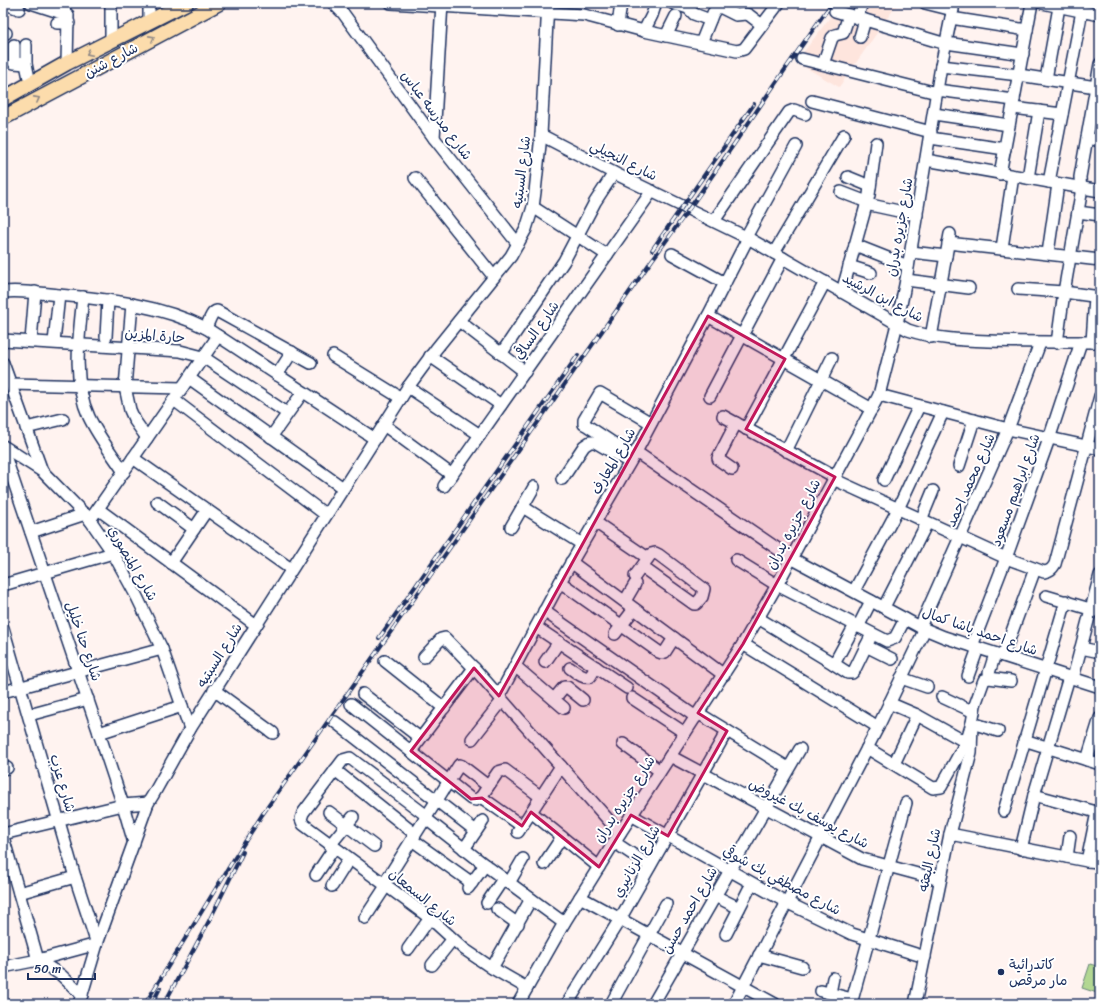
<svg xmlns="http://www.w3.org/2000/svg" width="1103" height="1007" viewBox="0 0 1103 1007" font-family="Sriracha,'Playpen Sans Arabic',sans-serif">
<rect width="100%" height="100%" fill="#fff3f0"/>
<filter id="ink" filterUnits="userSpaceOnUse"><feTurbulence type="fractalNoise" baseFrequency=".025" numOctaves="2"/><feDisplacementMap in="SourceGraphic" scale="8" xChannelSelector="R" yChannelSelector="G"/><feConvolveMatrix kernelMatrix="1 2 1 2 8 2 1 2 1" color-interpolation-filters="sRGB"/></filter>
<g filter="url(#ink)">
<path fill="#fee5dd" d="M841 3H898L839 87 796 62Z"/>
<path fill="#b2d792" stroke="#668378" d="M1090 964 1100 967V994L1082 988Z"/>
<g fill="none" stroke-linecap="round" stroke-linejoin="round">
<g stroke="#1b2f5e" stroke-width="14">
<g id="minor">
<path d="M3 3 19 9"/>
<path d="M31 3 68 15 67 63"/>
<path d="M149 3V22"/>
<path d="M333 3 343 13 434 138 518 244"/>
<path d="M391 3 584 15 644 31 737 51 744 49 779 3"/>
<path d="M672 3 688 8 694 14 710 20"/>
<path d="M925 3 953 10"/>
<path d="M1042 3 1100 15"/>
<path d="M718 6 736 15 746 14 749 15 762 25"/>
<path d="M835 11 946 44"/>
<path d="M64 13 65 3"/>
<path d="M857 18 862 3"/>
<path d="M951 18 1027 30"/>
<path d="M57 23H69"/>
<path d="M618 25 621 3"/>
<path d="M644 31 652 15 656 3"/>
<path d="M3 33H6"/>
<path d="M666 36 676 16"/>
<path d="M860 37 865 20"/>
<path d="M111 41V3"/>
<path d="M701 43 713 13 720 3"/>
<path d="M946 43 1023 54"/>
<path d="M14 45V63L26 64"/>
<path d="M26 45V64L30 83"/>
<path d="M802 59 937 93"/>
<path d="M823 64 832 38 835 35 843 33 849 15"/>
<path d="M941 66 1019 75 1096 87"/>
<path d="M1046 79 1059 7"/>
<path d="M937 90 1014 100"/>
<path d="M812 101 931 132"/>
<path d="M1013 108 1062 114"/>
<path d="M934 114 1009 125"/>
<path d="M541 135 614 173 748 238 908 330C934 339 962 340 989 341 1026 342 1063 342 1100 342"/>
<path d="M434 138 442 3"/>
<path d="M930 138 1005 149"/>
<path d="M1087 138 1100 141"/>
<path d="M926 160 1100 191"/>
<path d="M1000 174 1032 3"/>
<path d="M848 177 870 186"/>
<path d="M415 178 494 277"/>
<path d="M1028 178 1039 111"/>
<path d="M1049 182 1082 11"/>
<path d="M841 192 867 202"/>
<path d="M866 204 917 215"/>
<path d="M533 207 607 255"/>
<path d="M1078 212 1100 215"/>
<path d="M714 221 789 112 794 110 805 114"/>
<path d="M746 237 796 146"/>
<path d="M948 243 1100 260"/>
<path d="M855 245 908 266"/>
<path d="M1002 248 1013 176"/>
<path d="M911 252 946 256"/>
<path d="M774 253 844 135"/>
<path d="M1048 253 1058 184"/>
<path d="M672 254 725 283"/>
<path d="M849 266 871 273"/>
<path d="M906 280 969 288"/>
<path d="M1018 289 1064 292 1100 297"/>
<path d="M3 292C21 290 40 293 58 295 108 299 160 305 206 328L375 439"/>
<path d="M842 292 869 195 876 143"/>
<path d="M83 297C79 336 72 380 89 417 98 436 112 454 124 472"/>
<path d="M132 304 125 387 130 410 135 421 147 438"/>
<path d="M708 316 872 409"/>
<path d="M459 321 525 372"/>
<path d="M206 328C209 322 211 312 217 311L311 363"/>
<path d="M106 337 108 300"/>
<path d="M931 337 950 234"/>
<path d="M3 340 180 351 203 357 287 413"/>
<path d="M31 341 35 292"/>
<path d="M54 342 59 295"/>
<path d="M1092 342 1095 297"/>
<path d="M1057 343 1064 292 1081 194 1080 177 1100 64"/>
<path d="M501 354 564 261 595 202 614 173"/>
<path d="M333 356 401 398"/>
<path d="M430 356 501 405"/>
<path d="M3 363 42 471"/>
<path d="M277 375 292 352"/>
<path d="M189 378 343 488"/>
<path d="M10 384 182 388"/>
<path d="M408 387 480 435"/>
<path d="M879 395 1008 429 1100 449"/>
<path d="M710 396 783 258"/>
<path d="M174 400 326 515"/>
<path d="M723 416 835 477"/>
<path d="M384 425 452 475"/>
<path d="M26 428 63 419"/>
<path d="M746 429 825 282"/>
<path d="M271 437 303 392"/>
<path d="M3 446 42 471 90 520 113 553 137 597 162 649 190 729"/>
<path d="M3 450 99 733 123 805 134 843"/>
<path d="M786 451 832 358"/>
<path d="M636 452 791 558 920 627 944 637 1100 687"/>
<path d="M633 456 586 425 584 424V420L600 393 651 423"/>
<path d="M133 458 291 569"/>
<path d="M959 466 974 420"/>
<path d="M732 469 719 460 718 458 736 423"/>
<path d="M562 479 584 446 590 442H595L624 459"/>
<path d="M833 479 1006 558 1044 572C1050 571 1052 569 1055 564L1100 396"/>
<path d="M884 480 919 406"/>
<path d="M444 486 652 191"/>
<path d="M157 502 194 529"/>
<path d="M523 507 582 544"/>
<path d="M98 509 256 625"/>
<path d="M90 520 218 336"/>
<path d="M921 520 933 491"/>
<path d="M595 522 648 558"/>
<path d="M511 527 534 487"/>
<path d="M31 532 85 514"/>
<path d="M736 560 777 585 887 641 895 638 905 619"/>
<path d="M571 562 724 675"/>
<path d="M171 563 207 510"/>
<path d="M635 576 651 554 655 553 659 555 704 589 702 597 696 604H694L642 567"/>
<path d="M560 582 659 652 662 653 665 652 674 638"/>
<path d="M3 585 113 553"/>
<path d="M854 591 898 509 943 412"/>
<path d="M1046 596 1100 612"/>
<path d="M625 601 635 584"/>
<path d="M884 607 927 523"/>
<path d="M544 611 696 717"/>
<path d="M758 618 834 664 855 625"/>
<path d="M536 627 627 688"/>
<path d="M858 627 871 601"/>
<path d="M920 627 1008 429 1040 343"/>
<path d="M3 628 75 877 97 944 38 960 3 967"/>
<path d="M615 634 634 609"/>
<path d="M743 644 878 727"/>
<path d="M866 646 892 659"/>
<path d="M972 646 1006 558 1049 439 1081 342"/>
<path d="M1081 648 1100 652"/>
<path d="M1003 656 1035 569"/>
<path d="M424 657 441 639 445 638 474 668 620 833"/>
<path d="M385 661 444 708"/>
<path d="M545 662 559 642"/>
<path d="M834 664 848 673H852L854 671 872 634"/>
<path d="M515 666 564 708"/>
<path d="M570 668C576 672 583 679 590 677L596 667"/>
<path d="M989 673 995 654"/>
<path d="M968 676 978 648"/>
<path d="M901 678 927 687"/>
<path d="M1073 678 1100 575"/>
<path d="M214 690 273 733"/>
<path d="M3 692 162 649"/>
<path d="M363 694 420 738"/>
<path d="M499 696 560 582 636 452 708 316 748 238"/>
<path d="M942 697 974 712"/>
<path d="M632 698 685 733"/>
<path d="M554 699 564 687H567L583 700"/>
<path d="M889 703 917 715 971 745"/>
<path d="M351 704 471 799 476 800 481 797 498 772 505 770 541 797"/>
<path d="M698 713 788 768"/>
<path d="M29 715 88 699"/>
<path d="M335 722 476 831"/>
<path d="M99 733 182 706"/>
<path d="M472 739 502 701"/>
<path d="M1024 740 1100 764"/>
<path d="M623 744 660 771"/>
<path d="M867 748 933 788 941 787 966 742 972 723 975 705 984 680 989 678 1011 681"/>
<path d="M411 751 474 668"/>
<path d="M670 756 862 859 940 880"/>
<path d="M1087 760 1100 718"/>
<path d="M894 764 917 715"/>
<path d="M3 769 7 768"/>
<path d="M335 770 415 834"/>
<path d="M1034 795 1100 813"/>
<path d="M481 797 522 826"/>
<path d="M1004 811 1066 601"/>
<path d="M329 812 374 846"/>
<path d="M531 812 599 867"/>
<path d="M631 815 786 902 852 934 925 957"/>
<path d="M427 816 350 758 343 760 303 813 301 819 303 824 430 918 464 949 492 968 527 988"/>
<path d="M425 818 485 865 564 923"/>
<path d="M518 832 561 766"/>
<path d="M3 834 123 805 148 803"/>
<path d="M950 834 1087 861 1100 862"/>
<path d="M3 837 38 960 61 975 82 995"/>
<path d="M412 840 472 883"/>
<path d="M614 842 650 866"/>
<path d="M330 845 353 817"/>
<path d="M464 849 483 821"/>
<path d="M1021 849 1034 795 1069 677"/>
<path d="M1067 857 1070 836"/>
<path d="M1087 861 1097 812"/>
<path d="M544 864 562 837"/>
<path d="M316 875 334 848"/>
<path d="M509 883 523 859"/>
<path d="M384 884 459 765 462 766 488 786"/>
<path d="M332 886 349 859"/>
<path d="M468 888 485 865"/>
<path d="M19 893 75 877"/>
<path d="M715 896 739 908"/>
<path d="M580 897 775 1004"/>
<path d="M487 903 503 879"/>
<path d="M497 909 518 924"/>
<path d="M365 918 386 886"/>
<path d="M726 934 749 889"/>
<path d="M408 949 430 918"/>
<path d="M759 955 802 967"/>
<path d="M432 965 452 940"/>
<path d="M492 968 531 899"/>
<path d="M821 991 852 999"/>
<path d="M830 993 833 978"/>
<path d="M79 1004 97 944 148 803 153 795 190 729 408 387 436 349 511 256 526 229 533 207 535 192 541 135 548 3"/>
<path d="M518 1004 564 923 620 833 743 644 777 585 879 395 897 324 906 280 941 66 954 3"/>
<path d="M567 1004 620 919 727 731"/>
<path d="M611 1004 666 904"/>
<path d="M653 1004 800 749"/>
<path d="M734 1004 878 727 925 629"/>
<path d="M851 1004 906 803"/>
<path d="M915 1004 950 834 971 753 972 723 998 731"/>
</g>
</g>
<g stroke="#1b2f5e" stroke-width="17">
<g id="major">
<path d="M3 99 67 63 186 3"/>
<path d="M3 118 219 3"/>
</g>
</g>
<use href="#minor" stroke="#fff" stroke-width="11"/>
<use href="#major" stroke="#fcdcac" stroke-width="14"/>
<g stroke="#1b2f5e" stroke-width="4">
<g id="rail">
<path d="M652 250 754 104"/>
<path d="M379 638 578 355"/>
<path d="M145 1004 234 859 262 815 652 260C715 176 770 88 832 3"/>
<path d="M152 1004 160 988"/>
<path d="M164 1004 209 921 243 852"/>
</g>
</g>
<use href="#rail" stroke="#fff" stroke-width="2.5" stroke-dasharray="8" stroke-linecap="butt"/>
</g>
<defs><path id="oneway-chevron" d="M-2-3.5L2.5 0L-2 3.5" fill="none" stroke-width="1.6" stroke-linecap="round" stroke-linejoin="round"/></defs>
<g stroke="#8c8685">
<use href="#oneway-chevron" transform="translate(152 38) rotate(-28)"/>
<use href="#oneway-chevron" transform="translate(89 53) rotate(153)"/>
<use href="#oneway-chevron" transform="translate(37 99) rotate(-28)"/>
</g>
</g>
<path fill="#c2185b" fill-opacity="0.2" stroke="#c2185b" stroke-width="3" stroke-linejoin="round" d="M708 316 785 359 746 429 835 477 743 644 698 713 727 731 668 836 631 815 599 867 531 812 522 826 482 798 471 799 411 751 474 668 499 696Z"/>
<circle fill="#1b2f5e" stroke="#fff" stroke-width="1.5" cx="1001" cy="972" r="4"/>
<g text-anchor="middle" stroke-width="4" stroke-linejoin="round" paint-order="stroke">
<g font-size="14" fill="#1b2f5e" stroke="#fff">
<text transform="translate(111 60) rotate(-28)" y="5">شارع شنن</text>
<text transform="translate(437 115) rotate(53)" y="5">شارع مدرسه عباس</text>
<text transform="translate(624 160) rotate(27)" y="5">شارع النجيلي</text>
<text transform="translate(521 172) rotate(-83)" y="5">شارع السبتيه</text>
<text transform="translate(899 227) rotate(-80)" y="5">شارع جزيره بدران</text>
<text transform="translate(883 297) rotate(28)" y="5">شارع ابن الرشيد</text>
<text transform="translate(536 330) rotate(-55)" y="5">شارع الساقي</text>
<text transform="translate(155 335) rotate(5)" y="5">حارة المزين</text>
<text transform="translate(613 461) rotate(-60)" y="5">شارع المعارف</text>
<text transform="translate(970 480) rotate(-66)" y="5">شارع محمد احمد</text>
<text transform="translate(1015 490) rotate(-70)" y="5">شارع ابراهيم مسعود</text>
<text transform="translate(793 524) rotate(-62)" y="5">شارع جزيره بدران</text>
<text transform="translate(133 563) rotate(60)" y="5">شارع المنصوري</text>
<text transform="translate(980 631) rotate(19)" y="5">شارع احمد باشا كمال</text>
<text transform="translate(84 641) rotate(71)" y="5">شارع حنا خليل</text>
<text transform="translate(219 655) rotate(-58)" y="5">شارع السبتيه</text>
<text transform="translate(63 783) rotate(74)" y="5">شارع عزب</text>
<text transform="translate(624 799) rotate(-57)" y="5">شارع جزيره بدران</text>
<text transform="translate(809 813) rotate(28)" y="5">شارع يوسف بك غيروض</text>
<text transform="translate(929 860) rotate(-78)" y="5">شارع البعثه</text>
<text transform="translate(636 861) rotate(-60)" y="5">شارع الزنانيري</text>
<text transform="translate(782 880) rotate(28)" y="5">شارع مصطفي بك شوقي</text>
<text transform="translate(423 897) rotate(39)" y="5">شارع السمعان</text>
<text transform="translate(689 910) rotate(-60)" y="5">شارع احمد حسن</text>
</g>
<g font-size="14" fill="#1b2f5e" stroke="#fff" text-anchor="start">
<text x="1009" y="969">كاتدرائية<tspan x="1009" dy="16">مار مرقص</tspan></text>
</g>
</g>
<rect width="1103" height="1007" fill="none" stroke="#fff" stroke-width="16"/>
<rect x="8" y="8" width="1087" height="991" fill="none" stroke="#1b2f5e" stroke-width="1.5" filter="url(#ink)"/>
<path d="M28 973v6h67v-6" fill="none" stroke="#1b2f5e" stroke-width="2"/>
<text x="34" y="973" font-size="12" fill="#1b2f5e" stroke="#ffffff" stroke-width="3" paint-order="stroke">50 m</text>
</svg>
